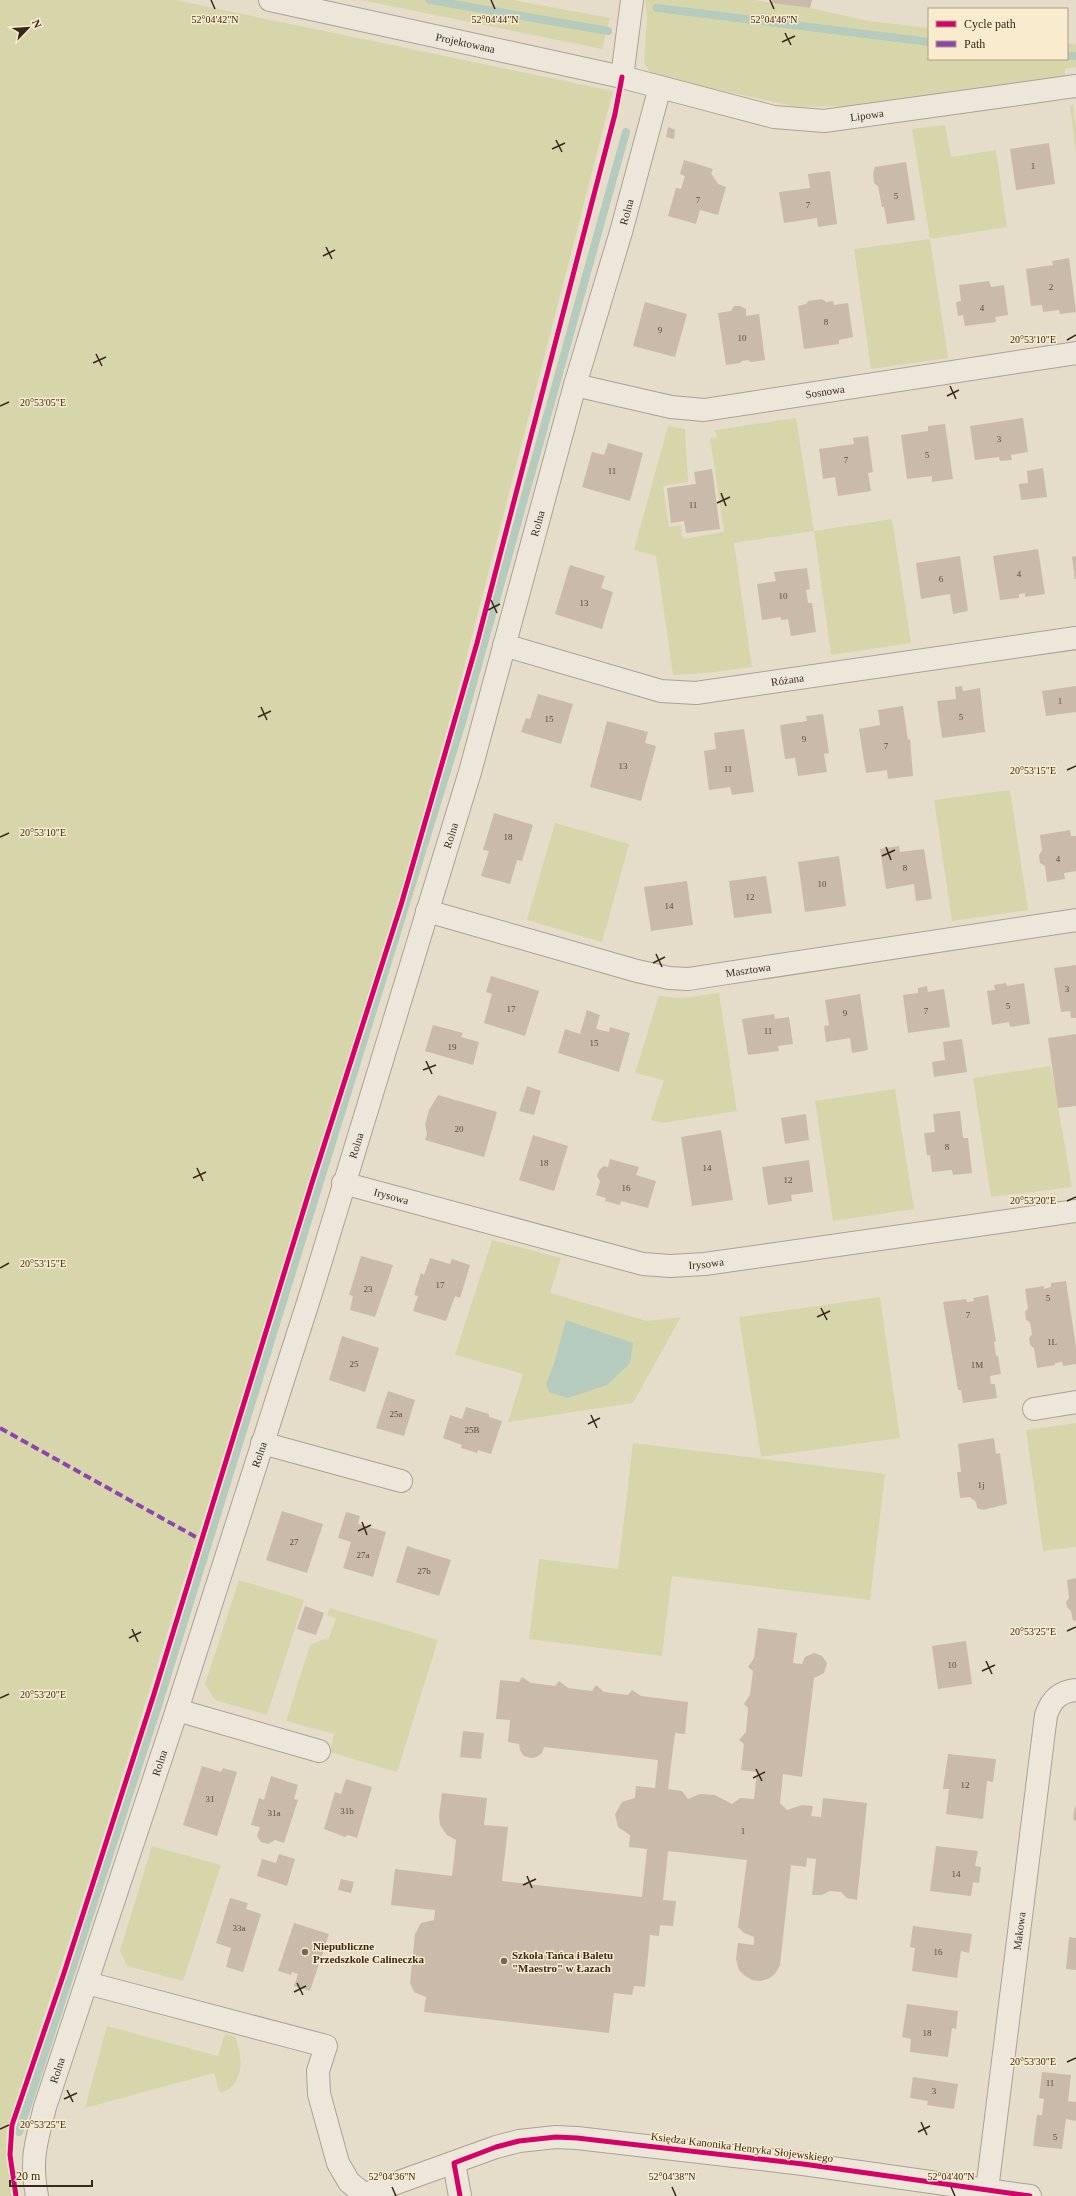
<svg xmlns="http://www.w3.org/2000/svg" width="1076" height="2196" viewBox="0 0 1076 2196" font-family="'Times New Roman',serif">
<rect width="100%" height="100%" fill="#e5ddc9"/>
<g fill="#d7d6aa">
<path d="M0 0H175L613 91 457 694 405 878 103 1837 7 2129 6 2146 12 2196H0Z"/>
<path d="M361 0H513L610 18 602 49Z"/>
<path d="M645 0H753L810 8 869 21 929 28V59H1067V43L1076 44V67L1065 69V77L849 106 797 107 651 75 644 62 647 18Z"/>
<path d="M1073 105 1076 129V154L1070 106Z"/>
<path d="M945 125 951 157 996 150 1007 227 930 239 948 358 871 369 854 249 930 239 912 129Z"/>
<path d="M796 418 814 531 892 519 911 643 831 655 814 531 734 543 752 667 707 673 673 675 656 556 634 550 668 426 685 429 688 482 663 486 669 527 681 525 683 539 724 532 710 438 717 437 715 430Z"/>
<path d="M1010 790 1028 910 952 921 934 800Z"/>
<path d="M555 823 629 844 602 942 527 920Z"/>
<path d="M719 993 737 1111 662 1123 651 1120 664 1080 635 1073 659 996 682 998Z"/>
<path d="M1051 1066 1072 1187 991 1197 973 1078Z"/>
<path d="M895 1089 914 1209 833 1221 815 1101Z"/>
<path d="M492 1240 561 1258 550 1293 647 1321 681 1317 633 1403 508 1422 523 1374 455 1355Z"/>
<path d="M880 1297 900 1438 761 1457 739 1317Z"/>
<path d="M1076 1423V1547L1043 1551 1026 1430Z"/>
<path d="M633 1443 885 1474 870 1600 672 1576 662 1656 529 1639 539 1559 618 1569Z"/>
<path d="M239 1580 304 1600 267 1715 215 1700 205 1684Z"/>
<path d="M330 1608 438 1640 397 1772 330 1752 334 1734 286 1721 310 1645 324 1639 328 1640 336 1618 327 1615Z"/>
<path d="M152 1846 221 1865 183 1981 127 1966 120 1951Z"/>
<path d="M107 2026 218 2056 225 2033 235 2037C241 2051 245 2075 231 2087 228 2090 223 2092 220 2093L214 2073 85 2108Z"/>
</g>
<path fill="#b5cbbd" d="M566 1320 633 1343 630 1363 607 1385 568 1398 549 1392 546 1384 554 1364Z"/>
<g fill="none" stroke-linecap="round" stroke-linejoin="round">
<g stroke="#b5cbbd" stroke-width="8">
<path d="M430 0 608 31"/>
<path d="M657 8 929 42"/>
<path d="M1067 56H1076"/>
<path d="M19 2132 156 1712 463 719 626 132"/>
</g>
</g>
<g fill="#cabaa9">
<path d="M772 0H812L810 8 772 3Z"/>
<path d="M668 127 675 130 674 139 666 137Z"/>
<path d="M1049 143 1055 184 1016 190 1010 149Z"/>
<path d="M684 160 713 169 711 173 718 184 726 187 718 215 700 210 696 224 668 216 676 188 681 189 685 176 680 174Z"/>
<path d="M906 162 915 220 887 224 884 207H882L878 186 874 183 873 174 875 167Z"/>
<path d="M830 171 837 224 818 227 817 218 784 223 779 192 810 188 808 174Z"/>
<path d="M1069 258 1076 312 1060 314 1059 310 1043 312 1042 305 1031 306 1026 269 1053 265 1052 261Z"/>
<path d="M989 281 991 287 1004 285 1008 315 995 317 996 322 965 326 963 315 958 316 956 302 961 301 959 285Z"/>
<path d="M822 299 826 302 833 301 834 305 848 303 853 337 839 340V344L804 349 798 306 806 304 808 301Z"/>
<path d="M645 302 687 314 675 357 633 346Z"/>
<path d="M734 306H740L746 309V316L759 314 765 360 751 362 748 360 742 361 740 363 726 365 718 313 731 311Z"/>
<path d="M1023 418 1028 452 1011 455 1012 460 1000 461 999 457 975 460 970 426Z"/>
<path d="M945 424 953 479 932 482V476L907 479 901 435 928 431V426Z"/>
<path d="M868 436 873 472 868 473 871 491 838 496 835 477 823 479 819 449 854 444 853 438Z"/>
<path d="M608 443 643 453 630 501 582 487 592 452 604 455Z"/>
<path d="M1043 468 1047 497 1021 500 1019 484 1028 483 1027 471Z"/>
<path d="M712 469 720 529 686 533 684 521 671 523 667 488 696 484 694 472Z"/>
<path d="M1038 549 1045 594 1025 597V593L1019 594V598L1000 600 993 556Z"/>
<path d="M960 556 968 611 953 614 950 594 921 599 916 563Z"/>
<path d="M1076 556V579H1075L1072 557Z"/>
<path d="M570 565 605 576 601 588 613 592 602 629 555 614Z"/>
<path d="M807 568 810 589 806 590 808 603H812L816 632 791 636 788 619 781 620V617L762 620 757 584 776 581 774 572Z"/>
<path d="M962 686 963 691 980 688 985 732 942 738 937 701 956 699 955 687Z"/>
<path d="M1076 686V712L1046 716 1042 691Z"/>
<path d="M538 694 573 704 561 744 521 732 526 718 530 719Z"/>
<path d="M903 706 908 740 910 739 913 776 888 779 887 770 866 773 859 729 880 725 878 710Z"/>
<path d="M823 714 829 753 824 754 827 772 798 776 795 758 785 759 780 725 807 721 806 716Z"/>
<path d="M607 721 648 732 645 743 656 746 641 801 590 787Z"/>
<path d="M744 729 754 792 732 795 730 787 709 790 704 751 716 749 714 733Z"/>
<path d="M494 813 533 825 522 861 517 860 510 884 481 876 489 851 483 850Z"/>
<path d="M1070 830 1071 836H1076V871L1064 873 1065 879 1047 882 1045 866 1040 863 1039 855 1042 850 1040 835Z"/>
<path d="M899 846 900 852 924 849 932 899 916 901 914 884 886 889 880 849Z"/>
<path d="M839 856 846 906 805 912 798 862Z"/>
<path d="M766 876 772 913 734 918 729 881Z"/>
<path d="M687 881 693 925 651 931 644 887Z"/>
<path d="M1076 965V1018H1071L1070 1011 1061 1012 1054 968Z"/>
<path d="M491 976 539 991 525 1036 484 1023 492 994 486 992Z"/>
<path d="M1006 983 1007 986 1024 983 1030 1024 1010 1027 1009 1022 992 1025 987 991 995 990 994 985Z"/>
<path d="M927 986 928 992 944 989 950 1027 908 1033 903 995 918 993V988Z"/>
<path d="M860 994 868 1050 852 1053 850 1038 826 1042 824 1026 829 1025 825 1000Z"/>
<path d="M587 1010 600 1015 596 1029 609 1032 610 1027 630 1033 619 1072 558 1053 565 1029 580 1034Z"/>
<path d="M774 1014 775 1019 789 1017 793 1044 778 1046 779 1051 748 1055 742 1019Z"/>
<path d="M433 1025 463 1033 461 1037 479 1042 473 1065 425 1051Z"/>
<path d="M1076 1034V1106L1058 1108 1048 1038Z"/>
<path d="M962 1039 967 1072 934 1077 932 1062 945 1060 943 1042Z"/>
<path d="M527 1086 541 1091 534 1115 519 1111Z"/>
<path d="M438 1095 497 1112 484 1157 425 1140 427 1134 425 1125 429 1110Z"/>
<path d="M960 1111 963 1138H968L972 1173 953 1175 952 1170 932 1172 930 1155H927L924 1133 935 1132 933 1114Z"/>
<path d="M806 1114 809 1140 785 1144 781 1118Z"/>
<path d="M721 1130 733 1200 692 1206 681 1137Z"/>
<path d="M533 1135 568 1146 554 1191 519 1180Z"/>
<path d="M610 1159 639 1167 636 1175 656 1181 648 1208 621 1201 620 1205 605 1201 606 1198 596 1195 600 1181 597 1176 599 1170 604 1166 608 1167Z"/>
<path d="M809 1160 813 1192 791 1195 792 1201 768 1205 762 1167Z"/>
<path d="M361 1256 393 1265 375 1317 350 1310 353 1296 349 1295Z"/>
<path d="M430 1258 450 1264 452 1259 470 1265 460 1298 455 1296 446 1321 413 1311 418 1296 414 1295 421 1273 424 1275Z"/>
<path d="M1066 1281 1076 1347V1364L1063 1366 1062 1362 1055 1363V1365L1037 1368 1034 1348 1030 1345 1029 1338 1032 1334 1030 1322 1026 1320 1025 1312 1028 1308 1025 1289 1044 1286V1289L1051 1287V1283Z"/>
<path d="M988 1295 996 1341 994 1342 996 1356H998L1001 1374 990 1376 991 1384H995L997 1398 963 1403 961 1390H958L943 1302 966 1299 967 1302 974 1301 973 1298Z"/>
<path d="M342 1336 379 1348 365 1392 329 1380Z"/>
<path d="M388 1391 415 1400 404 1436 376 1428Z"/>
<path d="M466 1407 489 1414V1417L502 1421 491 1454 478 1450 477 1453 461 1448 462 1445 443 1438 450 1415 462 1419Z"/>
<path d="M994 1438 996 1454 1000 1453 1007 1504 983 1510 977 1508 976 1502 970 1497 960 1498 957 1472H961L958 1444Z"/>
<path d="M282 1511 323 1524 307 1573 266 1560Z"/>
<path d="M346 1512 360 1516 358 1524 386 1532 373 1577 343 1568 351 1542 338 1538Z"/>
<path d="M407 1546 451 1560 439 1596 396 1582Z"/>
<path d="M1076 1578V1620L1073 1621 1071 1611 1067 1607 1066 1602 1069 1598 1067 1580Z"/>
<path d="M305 1606 324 1613 316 1635 297 1629Z"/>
<path d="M758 1628 797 1633 793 1663 802 1664 805 1657 814 1653 822 1656 827 1663 824 1673 814 1678 802 1777 783 1774 780 1803 787 1810 802 1805 813 1806 811 1816 821 1817 823 1798 867 1803 857 1900 847 1898 841 1892 830 1891 822 1895H812L816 1859 807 1858 806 1867 791 1865 780 1965 775 1974 768 1979 760 1981 752 1980 745 1976 739 1970 736 1959 738 1943 754 1945V1937L744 1933 738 1927 747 1860 668 1851 663 1900 676 1901 673 1926 660 1925 659 1936 650 1935 645 1987 634 1986 632 1995 614 1993 609 2033 424 2012 426 1997 414 1992 410 1983 415 1934 421 1923 434 1920 435 1910 391 1905 395 1869 452 1876 456 1840 447 1835 440 1825 439 1816 442 1793 487 1798 484 1825 508 1827 502 1881 642 1897 647 1849 629 1847 630 1835 618 1827 615 1814 622 1802 635 1798 636 1786 655 1788 658 1760 544 1747 542 1753 537 1757 531 1758 524 1756 520 1750 519 1744 508 1742 510 1720 496 1719 500 1680 519 1682 522 1677 531 1683 555 1686 559 1681 568 1688 592 1691 596 1685 604 1692 628 1695 632 1690 641 1696 688 1702 685 1734 675 1733 668 1789 682 1791 688 1799 700 1794 715 1795 732 1804 740 1798 754 1799 757 1772 741 1770 744 1744 739 1740 746 1732 748 1708 744 1704 750 1695 753 1671 748 1667 754 1658Z"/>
<path d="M966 1641 972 1684 938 1689 932 1646Z"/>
<path d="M463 1731 484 1733 481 1759 460 1757Z"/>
<path d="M948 1754 996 1759 993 1782 987 1781 983 1819 946 1814 949 1789H943Z"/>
<path d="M202 1766 221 1772 223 1768 237 1772 217 1836 183 1825Z"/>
<path d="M271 1776 298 1785 294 1799 298 1800 284 1843 275 1840 268 1844 261 1842 257 1836 260 1827 251 1825 259 1798 264 1800Z"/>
<path d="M346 1779 372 1787 357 1838 348 1835 345 1837 324 1829 335 1792 341 1794Z"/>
<path d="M1075 1806 1076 1807V1821L1073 1819Z"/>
<path d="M936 1846 978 1851 975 1866 981 1867 979 1883 973 1882 971 1896 930 1891Z"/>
<path d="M279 1854 295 1859 287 1886 257 1876 262 1859 276 1863Z"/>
<path d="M341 1879 354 1882 351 1893 338 1890Z"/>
<path d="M230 1898 248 1903 246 1909 261 1914 243 1972 226 1967 231 1948 216 1943Z"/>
<path d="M294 1923 329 1934 310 1991 294 1986 298 1974 292 1972 291 1975 278 1971Z"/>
<path d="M913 1926 972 1934 969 1953 961 1951 957 1978 912 1971 915 1948 910 1947Z"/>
<path d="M1069 1937 1076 1938V1970L1066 1969Z"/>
<path d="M907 2004 958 2011 956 2029 952 2028 948 2057 910 2052 911 2039 902 2037Z"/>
<path d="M1042 2072 1071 2075 1068 2101 1076 2102V2121L1066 2119 1062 2149 1033 2146 1037 2115H1042L1044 2099 1039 2098Z"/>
<path d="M913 2077 958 2084 954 2109 927 2105 928 2101 910 2098Z"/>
</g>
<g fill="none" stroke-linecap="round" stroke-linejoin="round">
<g stroke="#aaa193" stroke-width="24">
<g id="minor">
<path id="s1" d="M270 0 622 77 774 117 824 121 1076 86"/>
<path d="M622 77 632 0"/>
<path id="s2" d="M575 385 671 407 704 410 1076 353"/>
<path id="s3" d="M504 645 661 691 696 693 1076 638"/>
<path id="s4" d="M427 911 637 971 669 978 688 979 1076 920"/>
<path id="s5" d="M343 1183 643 1264 670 1266 705 1264 1076 1211"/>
<path d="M1034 1409 1076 1402"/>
<path d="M262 1443 401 1481"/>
<path d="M177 1710 319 1751"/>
<path d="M87 1983 326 2046 318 2071 319 2094 338 2163 349 2182 365 2195"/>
<path d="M454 2163 460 2196"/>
<path id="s6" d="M987 2190 1046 1715C1052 1699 1059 1692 1076 1690"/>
<path id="s7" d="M37 2196C30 2159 36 2143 45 2107L177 1710 312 1290 470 772 575 385 621 232 660 87"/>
<path d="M360 2196 496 2147 519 2141 556 2137 577 2138 803 2164 1030 2196"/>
</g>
</g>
<use href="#minor" stroke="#ede7db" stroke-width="22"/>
<path stroke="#8e44ad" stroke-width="4" stroke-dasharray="8 4" stroke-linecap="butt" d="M0 1428 203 1541"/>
<g stroke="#f9ebcd" stroke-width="8">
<g id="cycleway">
<path d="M16 2196 10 2155 12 2125 63 1976 154 1694 311 1186 401 905 477 643 615 114 622 77"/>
<path d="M460 2196 454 2163 496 2147 519 2141 556 2137 577 2138 803 2164 1030 2196"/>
</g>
</g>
<use href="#cycleway" stroke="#d6006c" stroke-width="5"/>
</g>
<path fill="none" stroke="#39281a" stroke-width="1.5" d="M211 0 215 9M491 0 495 9M770 0 774 9M785 33 791 45M782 42 795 36M556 140 562 152M552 149 565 143M326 247 332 259M323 256 335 250M1067 340 1076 335M96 354 102 366M93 363 106 357M950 386 956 399M947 396 959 390M0 406 9 402M721 493 726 506M717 503 730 497M491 600 497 613M488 610 500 604M261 707 267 720M258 717 271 711M1067 770 1076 766M0 837 9 833M886 847 891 860M882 856 895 850M656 954 662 967M653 963 665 957M426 1061 432 1074M423 1070 436 1065M197 1168 203 1181M193 1178 206 1172M1067 1201 1076 1197M0 1268 9 1263M821 1308 827 1320M817 1317 830 1311M591 1415 597 1428M588 1424 600 1418M362 1522 367 1535M358 1531 371 1525M132 1629 138 1642M1067 1631 1076 1627M129 1638 141 1632M986 1661 992 1674M982 1671 995 1665M0 1698 9 1694M756 1769 762 1781M753 1778 765 1772M527 1876 532 1888M523 1885 536 1879M297 1983 303 1995M294 1992 306 1986M1067 2062 1076 2058M67 2090 73 2102M64 2099 77 2093M921 2122 927 2135M0 2129 9 2125M918 2132 930 2126M392 2187 396 2196M672 2187 676 2196M951 2187 955 2196"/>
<g fill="#756757" stroke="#f9ebcd" stroke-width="1.5">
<circle cx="305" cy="1952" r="4"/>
<circle cx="504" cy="1961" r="4"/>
</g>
<g text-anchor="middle" stroke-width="3" stroke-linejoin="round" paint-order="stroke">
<g font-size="9" fill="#5d4c3e">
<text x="1033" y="169">1</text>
<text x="896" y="199">5</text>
<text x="698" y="203">7</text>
<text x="808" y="208">7</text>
<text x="1051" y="290">2</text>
<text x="982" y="311">4</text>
<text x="826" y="325">8</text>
<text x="660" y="333">9</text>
<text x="742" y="341">10</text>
<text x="999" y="442">3</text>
<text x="927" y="458">5</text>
<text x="846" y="463">7</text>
<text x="612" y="474">11</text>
<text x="693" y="508">11</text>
<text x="1019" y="577">4</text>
<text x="941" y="582">6</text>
<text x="783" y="599">10</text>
<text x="584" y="606">13</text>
<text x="1060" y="704">1</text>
<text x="961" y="720">5</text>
<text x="549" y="722">15</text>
<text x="804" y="742">9</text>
<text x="886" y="749">7</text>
<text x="623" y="769">13</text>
<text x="728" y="772">11</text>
<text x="508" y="840">18</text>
<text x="1058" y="862">4</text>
<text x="905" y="871">8</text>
<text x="822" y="887">10</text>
<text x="750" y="900">12</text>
<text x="669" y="909">14</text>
<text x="1067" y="992">3</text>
<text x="1008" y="1009">5</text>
<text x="511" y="1012">17</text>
<text x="926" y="1014">7</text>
<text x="845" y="1016">9</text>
<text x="768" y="1034">11</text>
<text x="594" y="1046">15</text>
<text x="452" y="1050">19</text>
<text x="459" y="1132">20</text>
<text x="947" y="1150">8</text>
<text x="544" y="1166">18</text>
<text x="707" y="1171">14</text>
<text x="788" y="1183">12</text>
<text x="626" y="1191">16</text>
<text x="440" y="1288">17</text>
<text x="368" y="1292">23</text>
<text x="1048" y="1301">5</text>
<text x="968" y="1318">7</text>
<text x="1052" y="1345">1L</text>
<text x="354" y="1367">25</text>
<text x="977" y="1368">1M</text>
<text x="396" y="1417">25a</text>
<text x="472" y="1433">25B</text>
<text x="981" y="1488">1j</text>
<text x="294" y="1545">27</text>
<text x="363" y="1558">27a</text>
<text x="424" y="1574">27b</text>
<text x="952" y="1668">10</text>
<text x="965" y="1788">12</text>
<text x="210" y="1802">31</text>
<text x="347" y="1814">31b</text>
<text x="274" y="1816">31a</text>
<text x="743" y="1834">1</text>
<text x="956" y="1877">14</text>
<text x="239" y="1931">33a</text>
<text x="938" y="1955">16</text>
<text x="927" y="2036">18</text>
<text x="1050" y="2086">11</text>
<text x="934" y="2094">3</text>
<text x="1055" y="2140">5</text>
</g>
<g font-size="11" fill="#39281a" stroke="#f9ebcd">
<text dy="4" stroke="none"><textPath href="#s1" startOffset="200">Projektowana</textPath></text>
<text dy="4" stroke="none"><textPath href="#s1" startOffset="611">Lipowa</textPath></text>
<text dy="4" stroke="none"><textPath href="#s7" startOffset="2073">Rolna</textPath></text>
<text dy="4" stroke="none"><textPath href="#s2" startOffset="254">Sosnowa</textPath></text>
<text dy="4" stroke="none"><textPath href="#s7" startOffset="1749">Rolna</textPath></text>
<text dy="4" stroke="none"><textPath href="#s3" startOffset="291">Różana</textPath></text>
<text dy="4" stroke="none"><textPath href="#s7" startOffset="1425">Rolna</textPath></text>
<text dy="4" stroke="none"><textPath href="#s4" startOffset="331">Masztowa</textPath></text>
<text dy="4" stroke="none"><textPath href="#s7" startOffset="1101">Rolna</textPath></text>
<text dy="4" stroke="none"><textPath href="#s5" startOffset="50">Irysowa</textPath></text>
<text dy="4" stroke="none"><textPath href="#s5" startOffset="374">Irysowa</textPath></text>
<text dy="4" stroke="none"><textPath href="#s7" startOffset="777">Rolna</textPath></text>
<text dy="4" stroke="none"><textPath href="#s7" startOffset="453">Rolna</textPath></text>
<text dy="4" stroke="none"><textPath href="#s6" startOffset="261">Makowa</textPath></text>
<text dy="4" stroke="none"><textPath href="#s7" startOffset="129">Rolna</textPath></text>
<text transform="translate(742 2147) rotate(7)" y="4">Księdza Kanonika Henryka Słojewskiego</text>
</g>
<g font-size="11" font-weight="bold" fill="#39281a" stroke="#f9ebcd" text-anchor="start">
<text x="313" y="1950">Niepubliczne<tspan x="313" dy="13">Przedszkole Calineczka</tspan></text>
<text x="512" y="1959">Szkoła Tańca i Baletu<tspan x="512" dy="13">"Maestro" w Łazach</tspan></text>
</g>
</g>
<g font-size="10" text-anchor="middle" fill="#39281a" stroke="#f9ebcd" stroke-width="3" stroke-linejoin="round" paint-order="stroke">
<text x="215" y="23">52°04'42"N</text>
<text x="495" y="23">52°04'44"N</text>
<text x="774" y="23">52°04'46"N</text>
<text x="1033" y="343">20°53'10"E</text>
<text x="43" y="406">20°53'05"E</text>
<text x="1033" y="774">20°53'15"E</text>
<text x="43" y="836">20°53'10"E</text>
<text x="1033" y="1204">20°53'20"E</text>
<text x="43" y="1267">20°53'15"E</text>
<text x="1033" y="1635">20°53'25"E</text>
<text x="43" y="1698">20°53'20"E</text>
<text x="1033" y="2065">20°53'30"E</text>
<text x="43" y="2128">20°53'25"E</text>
<text x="392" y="2180">52°04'36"N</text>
<text x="672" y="2180">52°04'38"N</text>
<text x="951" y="2180">52°04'40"N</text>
</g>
<rect x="928" y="8" width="140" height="52" fill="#f9ebcd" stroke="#ac9d85"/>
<rect x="936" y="21" width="20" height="6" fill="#d6006c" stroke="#ac9d85"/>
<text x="964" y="28" font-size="12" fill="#39281a">Cycle path</text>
<rect x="936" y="41" width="20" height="6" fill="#8e44ad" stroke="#ac9d85"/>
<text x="964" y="48" font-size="12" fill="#39281a">Path</text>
<g transform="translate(28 28) rotate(65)" stroke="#f9ebcd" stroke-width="3" paint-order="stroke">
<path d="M0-3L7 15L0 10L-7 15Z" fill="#39281a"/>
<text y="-6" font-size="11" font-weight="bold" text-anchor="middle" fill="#39281a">N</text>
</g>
<path d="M10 2180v6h82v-6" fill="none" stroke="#39281a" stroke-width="2"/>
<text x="16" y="2180" font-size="12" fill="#39281a" stroke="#f9ebcd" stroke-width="3" paint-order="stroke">20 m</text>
</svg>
